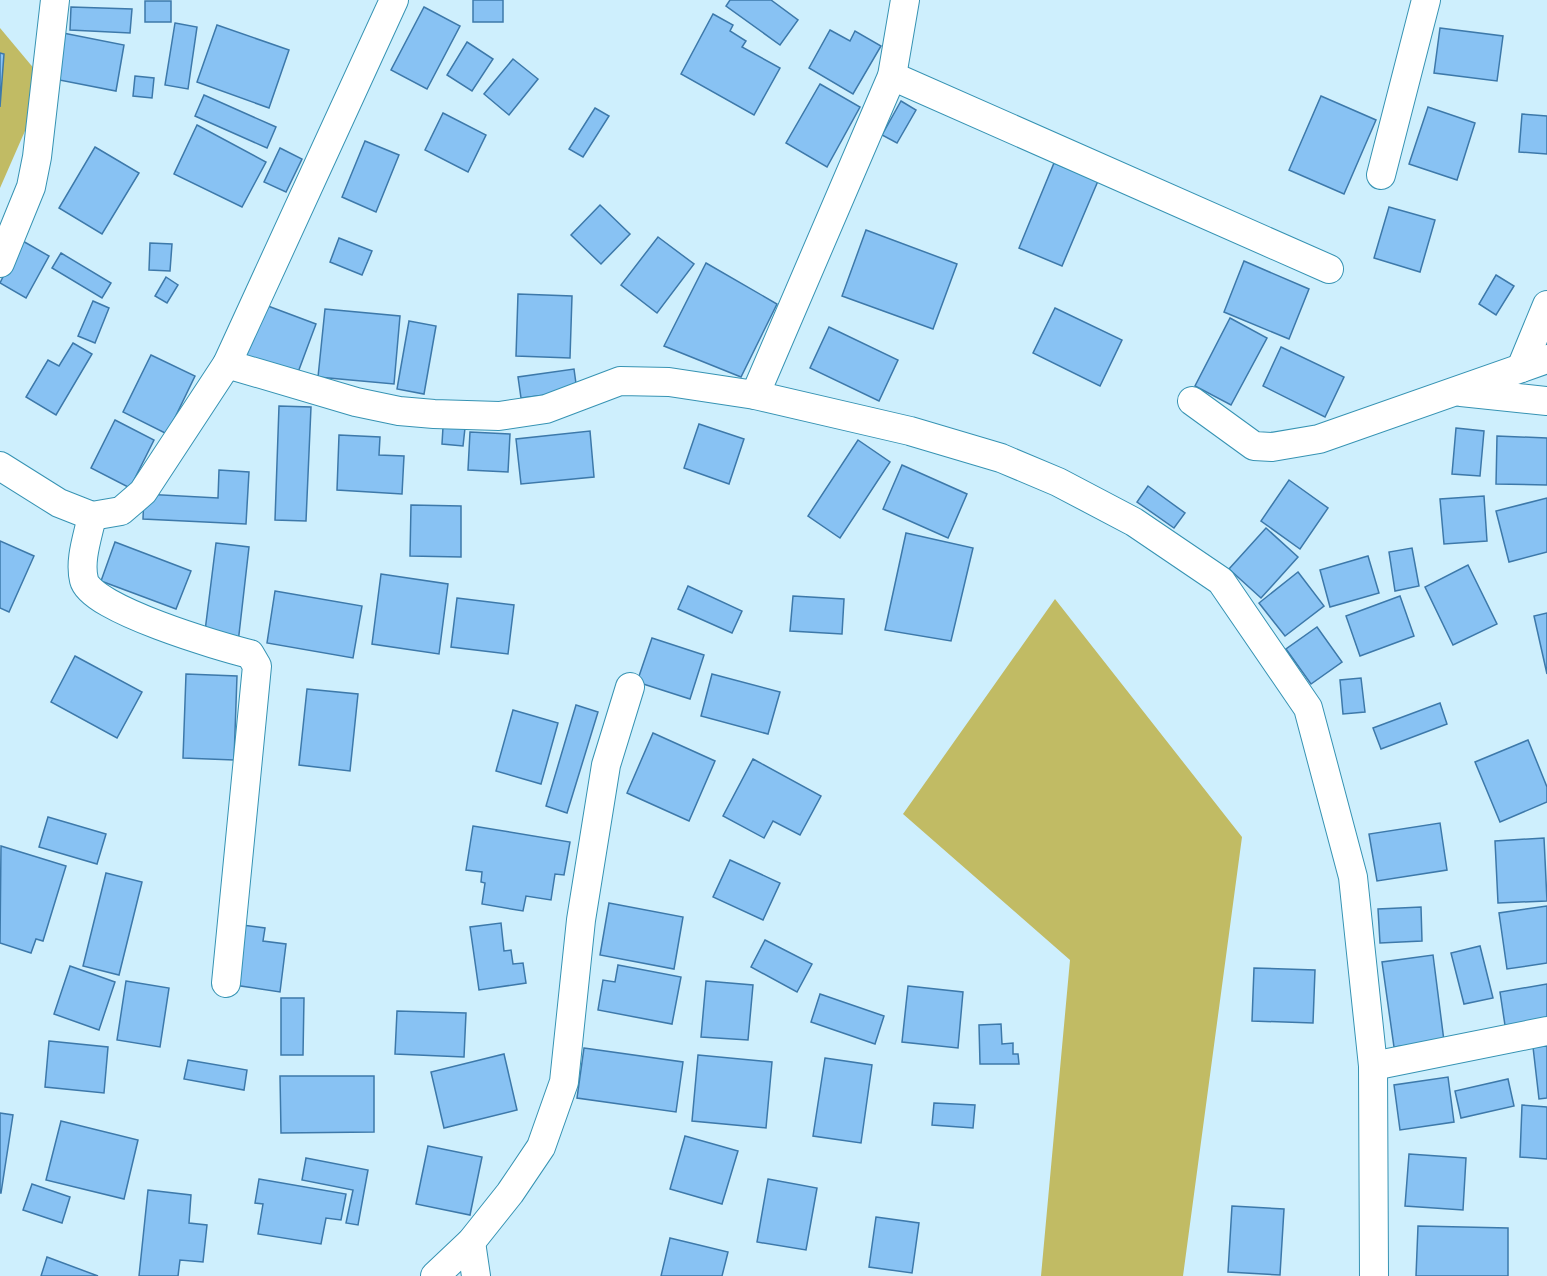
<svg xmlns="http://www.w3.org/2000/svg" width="1547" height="1276" viewBox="0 0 1547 1276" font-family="Figtree,sans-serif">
<rect width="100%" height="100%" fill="#ceeffd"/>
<g fill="#c1bb64">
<path d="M0 28 46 83 0 188Z"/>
<path d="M1055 599 1242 837 1183 1276H1041L1070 960 903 814Z"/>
</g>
<g fill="#88c2f3" stroke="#3d79aa" stroke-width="1.5">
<rect x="473" y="0" width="30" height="22"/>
<path d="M730 0H771L798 20 780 45 726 6Z"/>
<rect x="145" y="1" width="26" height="21"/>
<path d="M71 7 132 9 130 33 70 30Z"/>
<path d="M424 7 460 26 427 89 391 70Z"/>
<path d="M713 14 733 25 730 31 746 41 742 47 780 68 754 115 681 74Z"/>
<path d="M175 23 197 27 188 89 165 85Z"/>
<path d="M217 25 289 50 269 108 197 82Z"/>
<path d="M1440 28 1503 36 1497 81 1434 73Z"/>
<path d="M830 30 850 41 855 31 881 46 853 94 809 68Z"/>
<path d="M58 32 124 45 116 91 49 78Z"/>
<path d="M467 42 493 59 472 91 447 75Z"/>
<path d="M0 53 4 54 0 107Z"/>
<path d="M513 59 538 79 509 115 484 94Z"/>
<path d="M135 76 154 78 152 98 133 96Z"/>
<path d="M820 84 860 107 827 167 786 143Z"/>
<path d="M204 95 276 127 267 148 195 116Z"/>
<path d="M1321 96 1376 120 1344 194 1289 170Z"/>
<path d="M901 101 916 110 897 143 882 135Z"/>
<path d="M1428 107 1475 123 1457 180 1409 164Z"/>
<path d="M595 108 609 116 583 157 569 149Z"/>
<path d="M443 113 486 135 468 172 425 150Z"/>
<path d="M1522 114 1547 116V154L1519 152Z"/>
<path d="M197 125 266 162 242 207 174 174Z"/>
<path d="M365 141 399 155 376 212 342 197Z"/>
<path d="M95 147 139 173 102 234 59 208Z"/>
<path d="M280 148 302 159 286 192 264 182Z"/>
<path d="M1054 163 1098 181 1062 266 1019 248Z"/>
<path d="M600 205 630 234 601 264 571 235Z"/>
<path d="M1389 207 1435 220 1420 272 1374 258Z"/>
<path d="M866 230 957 264 933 329 842 296Z"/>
<path d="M658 237 694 264 657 313 621 285Z"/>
<path d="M339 238 372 251 362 275 330 262Z"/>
<path d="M21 240 49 256 26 298 0 283Z"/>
<path d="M150 243 172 244 170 271 149 270Z"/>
<path d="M61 253 111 283 102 298 52 268Z"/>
<path d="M1244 261 1309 289 1289 339 1224 312Z"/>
<path d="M706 263 777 304 741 377 664 346Z"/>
<path d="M1496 275 1514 286 1496 315 1479 304Z"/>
<path d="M166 277 178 285 167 303 155 296Z"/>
<path d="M518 294 572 296 570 358 516 356Z"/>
<path d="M93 301 109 308 95 343 78 336Z"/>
<path d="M260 303 316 324 297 375 241 354Z"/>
<path d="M1055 308 1122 340 1100 386 1033 353Z"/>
<path d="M325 309 400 316 394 384 318 377Z"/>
<path d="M1230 318 1267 338 1231 405 1195 386Z"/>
<path d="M409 321 436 326 424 394 397 389Z"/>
<path d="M829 327 898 360 879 401 810 368Z"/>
<path d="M73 343 92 354 56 415 26 397 48 360 59 366Z"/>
<path d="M1281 347 1344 377 1325 417 1263 386Z"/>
<path d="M151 355 195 376 167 434 123 412Z"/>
<path d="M574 369 577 391 521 398 518 377Z"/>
<path d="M279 406 311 407 306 521 275 520Z"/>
<path d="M115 420 154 440 130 488 91 468Z"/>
<path d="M699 424 744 439 729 484 684 468Z"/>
<path d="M443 427 465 428 463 446 442 444Z"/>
<path d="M1456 428 1484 431 1480 476 1452 474Z"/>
<path d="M590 431 594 477 521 484 516 439Z"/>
<path d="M470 432 510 434 508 472 468 470Z"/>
<path d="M339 435 380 437 379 455 404 456 402 494 337 490Z"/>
<path d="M1497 436 1547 438V485L1496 484Z"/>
<path d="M858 440 890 462 840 538 808 516Z"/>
<path d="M902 465 967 494 948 538 883 509Z"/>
<path d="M219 470 249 472 246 524 143 519 144 494 218 498Z"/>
<path d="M1289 480 1328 508 1300 549 1261 521Z"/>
<path d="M1148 486 1185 513 1174 528 1137 502Z"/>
<path d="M1484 496 1487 541 1444 544 1440 499Z"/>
<path d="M1547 498V552L1509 562 1496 511Z"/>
<path d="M411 505 461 506V557L410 556Z"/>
<path d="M1266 528 1298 557 1261 598 1229 569Z"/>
<path d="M906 533 973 548 951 641 885 630Z"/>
<path d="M0 541 34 556 9 612 0 608Z"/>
<path d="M115 542 191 571 176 609 101 581Z"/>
<path d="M216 543 249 547 238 643 204 639Z"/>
<path d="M1412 548 1419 586 1395 591 1389 552Z"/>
<path d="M1368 556 1379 593 1330 607 1320 570Z"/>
<path d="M1468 565 1497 624 1453 645 1425 587Z"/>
<path d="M1298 572 1324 606 1285 636 1259 603Z"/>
<path d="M381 574 448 584 439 654 372 644Z"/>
<path d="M688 586 742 611 732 633 678 609Z"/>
<path d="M275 591 362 606 353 658 267 643Z"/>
<path d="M793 596 844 599 842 634 790 631Z"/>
<path d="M1400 596 1414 636 1360 656 1346 616Z"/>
<path d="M457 598 514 605 508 654 451 647Z"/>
<path d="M1547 613V674L1534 616Z"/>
<path d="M1317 627 1342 662 1311 684 1286 649Z"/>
<path d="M652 638 704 655 690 699 637 682Z"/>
<path d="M75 656 142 692 117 738 51 702Z"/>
<path d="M186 674 237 676 234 760 183 758Z"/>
<path d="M712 674 780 692 768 734 701 716Z"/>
<path d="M1361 678 1365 712 1343 714 1340 680Z"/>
<path d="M307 689 358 694 350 771 299 765Z"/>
<path d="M1440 703 1447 724 1381 749 1373 728Z"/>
<path d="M576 705 598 712 567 813 546 806Z"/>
<path d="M513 710 558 723 541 784 496 771Z"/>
<path d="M653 733 715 761 689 821 627 793Z"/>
<path d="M1528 740 1547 787V802L1500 822 1475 762Z"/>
<path d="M753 759 821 796 800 835 773 821 764 838 723 816Z"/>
<path d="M48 817 106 834 97 864 39 847Z"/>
<path d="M1440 823 1447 870 1377 881 1369 834Z"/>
<path d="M473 826 570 842 564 875 555 874 551 900 526 896 523 911 482 904 485 883 481 882 482 872 466 870Z"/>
<path d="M1544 838 1547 901 1498 903 1495 841Z"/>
<path d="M1 846 66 866 43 941 36 939 31 953 0 943Z"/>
<path d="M730 860 780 883 763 920 713 897Z"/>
<path d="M106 873 142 882 119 975 83 966Z"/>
<path d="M609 903 683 917 674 969 600 955Z"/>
<path d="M1547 906V963L1507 969 1499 913Z"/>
<path d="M1421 907 1422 941 1380 943 1378 909Z"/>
<path d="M501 923 504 951 511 950 513 964 523 963 526 983 479 990 470 927Z"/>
<path d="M242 925 265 928 263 941 286 944 280 992 234 985Z"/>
<path d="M765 940 812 964 797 992 751 967Z"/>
<path d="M1480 946 1493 998 1464 1004 1451 953Z"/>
<path d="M1433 955 1444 1041 1394 1047 1382 962Z"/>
<path d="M618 965 681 977 672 1024 598 1010 603 980 615 982Z"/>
<path d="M70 966 115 982 99 1030 54 1014Z"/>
<path d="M1254 968 1315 970 1313 1023 1252 1021Z"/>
<path d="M126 981 169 988 160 1047 117 1040Z"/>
<path d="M706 981 753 985 748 1040 701 1037Z"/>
<path d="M1547 984V1025L1506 1032 1500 992Z"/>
<path d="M908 986 963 992 958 1048 902 1042Z"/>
<path d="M820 994 884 1016 875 1044 811 1022Z"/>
<path d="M281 998H304L303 1055H281Z"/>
<path d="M397 1011 466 1013 464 1057 395 1054Z"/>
<path d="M1001 1024 1002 1044 1013 1043V1054H1018L1019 1064H980L979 1025Z"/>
<path d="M49 1041 108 1047 104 1093 45 1087Z"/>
<path d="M1547 1046V1098L1539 1099 1533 1047Z"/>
<path d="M584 1048 683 1062 676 1112 577 1098Z"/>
<path d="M504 1054 517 1110 444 1128 431 1072Z"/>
<path d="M698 1055 772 1062 766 1128 692 1121Z"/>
<path d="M825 1058 872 1065 861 1143 813 1136Z"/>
<path d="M188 1060 247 1070 244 1090 184 1079Z"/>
<path d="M280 1076H374V1132L281 1133Z"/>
<path d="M1448 1077 1454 1122 1400 1130 1394 1085Z"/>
<path d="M1508 1079 1514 1106 1461 1118 1455 1091Z"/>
<path d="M934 1103 975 1105 973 1128 932 1125Z"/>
<path d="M1522 1105 1547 1107V1159L1520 1157Z"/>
<path d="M0 1113 13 1115 1 1193H0Z"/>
<path d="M61 1121 138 1140 124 1199 46 1180Z"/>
<path d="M685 1136 738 1151 722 1204 670 1189Z"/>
<path d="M428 1146 482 1157 470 1215 416 1204Z"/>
<path d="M1409 1154 1466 1158 1463 1210 1405 1206Z"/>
<path d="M306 1158 368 1170 358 1225 346 1223 353 1190 302 1180Z"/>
<path d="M259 1179 346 1194 341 1220 326 1218 321 1244 258 1234 263 1204 255 1203Z"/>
<path d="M768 1179 817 1188 806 1250 757 1242Z"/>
<path d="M32 1184 70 1197 62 1223 23 1210Z"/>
<path d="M148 1190 191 1195 189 1223 207 1225 203 1262 180 1260 178 1276H139Z"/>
<path d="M1232 1206 1284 1209 1280 1275 1228 1272Z"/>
<path d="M876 1217 919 1223 912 1273 869 1267Z"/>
<path d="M1418 1226 1508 1228V1276H1416Z"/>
<path d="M670 1238 728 1252 722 1276H661Z"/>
<path d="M47 1257 98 1276H41Z"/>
</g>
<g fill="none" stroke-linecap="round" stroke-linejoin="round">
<g stroke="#3693b3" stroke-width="30">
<g id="street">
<path d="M892 76 1329 269"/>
<path d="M1381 175 1426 0"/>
<path d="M0 263 31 187 37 157 55 0"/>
<path d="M227 364 356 402 399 411 434 414 499 416 546 409 620 381 669 382 755 395 910 431 1001 458 1058 482 1134 522 1221 581 1308 708 1353 877 1373 1066 1374 1276"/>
<path d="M1521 368 1547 305"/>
<path d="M1461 392 1547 401"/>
<path d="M755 395 892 76 905 0"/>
<path d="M1192 401 1254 446 1272 447 1319 439 1547 359"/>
<path d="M0 466 59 503 92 516 121 511 143 492 227 364 394 0"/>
<path d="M92 516C88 536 79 560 84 580 91 609 221 647 250 654L257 666 226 983"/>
<path d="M1373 1066 1547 1031"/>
<path d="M471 1242 476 1276"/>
<path d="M435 1276 471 1242 510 1193 541 1147 564 1082 581 920 606 765 630 687"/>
</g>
</g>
<use href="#street" stroke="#fff" stroke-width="28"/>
</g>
</svg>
